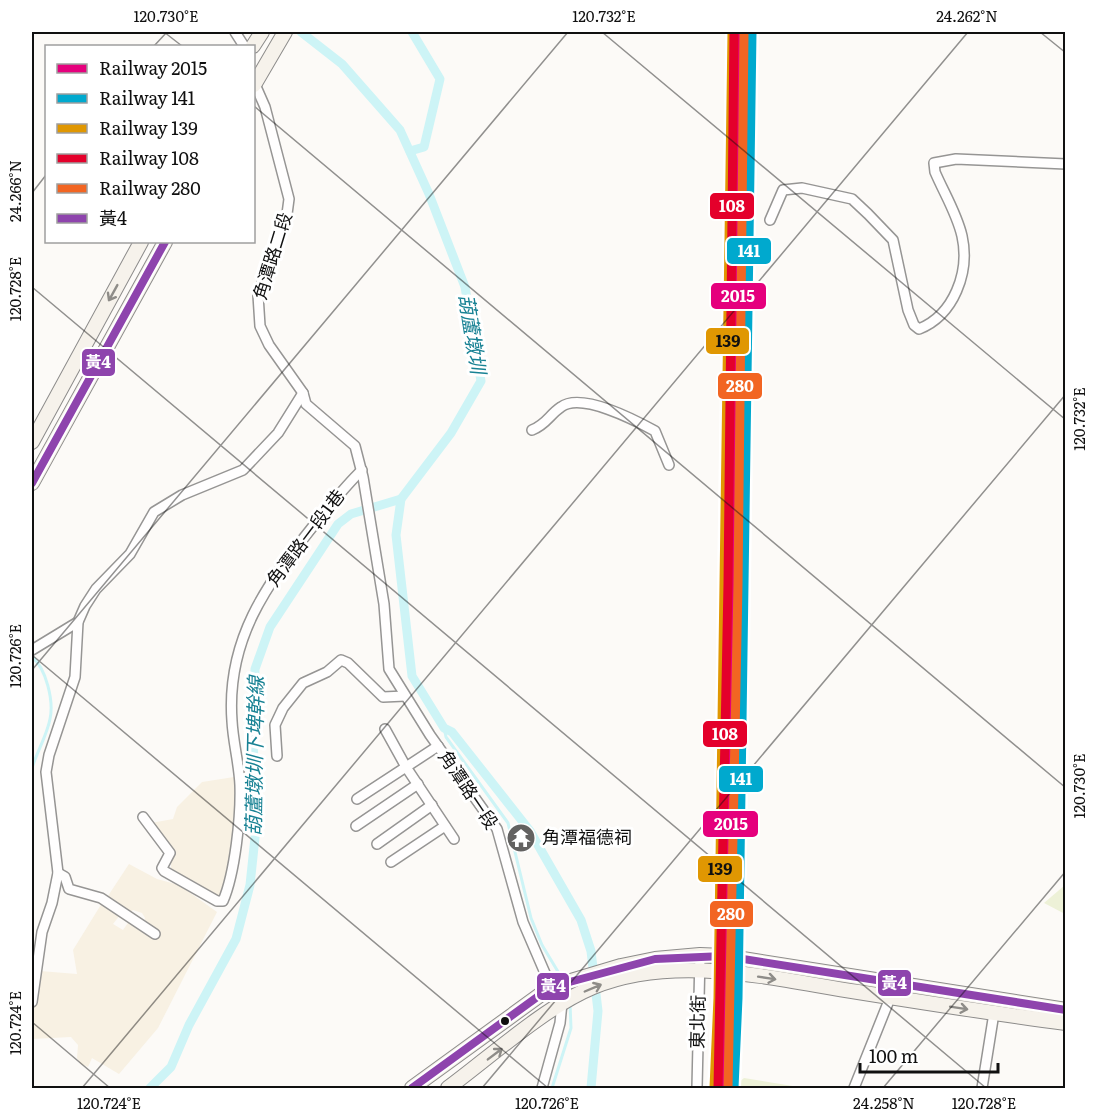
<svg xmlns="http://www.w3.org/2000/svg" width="1097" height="1120" viewBox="0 0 1097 1120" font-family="Literata,'Noto Sans TC',serif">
<rect width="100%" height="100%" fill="#fcfaf7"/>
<g fill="#f8f1e3">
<path d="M234 777 236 794 228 881 220 900 174 871 171 868V859L151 823 173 819 177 807 202 782Z"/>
<path d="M129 864 157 879 179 885 217 912 158 1028 119 1074 92 1058 88 1067 81 1064 77 1058 78 1045 71 1037 32 1039V1021L40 971 77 974 73 950 102 903 120 915 113 924 123 930 130 920 146 929 149 936 151 932 144 923 145 918 142 913 133 910 130 912 106 899Z"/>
</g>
<g fill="#edf1d7">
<path d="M1065 885V914L1044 903Z"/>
<path d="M744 1078 805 1088H732Z"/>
</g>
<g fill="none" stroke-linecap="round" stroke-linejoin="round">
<g stroke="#cdf4f6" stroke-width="3">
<path d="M32 657C46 668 54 701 50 719 47 735 37 752 32 768"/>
<path d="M444 728 446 737 508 823 531 918 542 945 563 980"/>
<path d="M552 1088 571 1028 570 1003"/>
</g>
<g stroke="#cdf4f6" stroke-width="9">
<path d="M301 32 342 64 400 130 429 194 465 287 481 381 451 433 401 499 396 535 412 676 444 728 452 732 530 831 581 920 591 951 598 1011 591 1088"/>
<path d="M410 151 424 147 440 79 412 32"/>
<path d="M150 1088 171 1067 189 1025 236 939 250 885 258 809 253 745 255 669 270 627 338 524 351 514 401 499"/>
</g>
<g stroke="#969594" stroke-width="12">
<g id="street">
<path d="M235 32 244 46"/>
<path d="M254 82 265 107 289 199 287 214 258 295 260 326 269 345 303 393 306 404 355 446 363 477 384 604 389 669 430 735 497 829 523 922 551 987 562 1003 560 1023 542 1088"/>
<path d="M770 220 783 190 802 188 852 199 868 214 893 240 908 310 914 325 919 329C954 315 970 272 962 236 957 214 944 193 935 172L934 163 956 159 1066 164"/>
<path d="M532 430C547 424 549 415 561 407 581 392 635 420 655 431L669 465"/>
<path d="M32 650 78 622"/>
<path d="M438 746 406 767 454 839"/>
<path d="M277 756 275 725 283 708 303 683 327 672 341 660 348 663 383 697 405 696"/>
<path d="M357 799 406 767 385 729"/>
<path d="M143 817 170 853 162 868 164 871 217 901H223C235 873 241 816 240 785 239 763 233 742 232 721 226 640 266 585 314 525 330 506 344 487 362 470"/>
<path d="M356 826 418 784"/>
<path d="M377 844 432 805"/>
<path d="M391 862 445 826"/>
<path d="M58 873 65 877 69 889 101 898 155 934"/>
<path d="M32 1002 42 932 52 903 58 873 46 772 49 755 75 677 78 622 85 606 96 589 130 554 154 512 182 495 243 470 278 433 303 393"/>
<path d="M697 1088 700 955"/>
<path d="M854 1088 892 993"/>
<path d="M982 1088 994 1013"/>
</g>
</g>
<g stroke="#8d8c8b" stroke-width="16">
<g id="secondary">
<path d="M253 46 262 32"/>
<path d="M254 85 285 32"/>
<path d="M32 442 141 242"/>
<path d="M32 483 165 242"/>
<path d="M412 1088 551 987 621 966 655 959 700 955 724 956 1066 1010"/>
<path d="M448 1088C490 1057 545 1007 593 987 676 953 773 979 858 992 927 1003 996 1014 1066 1023"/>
</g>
</g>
<use href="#street" stroke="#fffefe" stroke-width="9"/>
<use href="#secondary" stroke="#f6f2eb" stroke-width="14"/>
<g stroke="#fff" stroke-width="12">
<g id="bus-1">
<path d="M32 483 165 242"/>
<path d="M412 1088 551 987 655 959 724 956 1066 1010"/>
</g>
</g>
<use href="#bus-1" stroke="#8e44ad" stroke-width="8"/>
<g stroke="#fff" stroke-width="14">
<path id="rail-1" d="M724 1088 728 998 742 32"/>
</g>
<g stroke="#fff" stroke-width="14">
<path id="rail-2" d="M734 1088 738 998 752 32"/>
</g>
<g stroke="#fff" stroke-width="14">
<path id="rail-3" d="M714 1088 718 998 732 32"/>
</g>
<g stroke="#fff" stroke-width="14">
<path id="rail-4" d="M718 1088 728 584 734 32"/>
</g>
<g stroke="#fff" stroke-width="14">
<path id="rail-5" d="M728 1088 738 584 744 32"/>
</g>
<use href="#rail-1" stroke="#e5007d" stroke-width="9"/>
<use href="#rail-2" stroke="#00a9ce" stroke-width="9"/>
<use href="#rail-3" stroke="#e09702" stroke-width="9"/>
<use href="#rail-4" stroke="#e4002b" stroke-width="9"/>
<use href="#rail-5" stroke="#f26522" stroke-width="9"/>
</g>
<defs><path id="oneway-shaft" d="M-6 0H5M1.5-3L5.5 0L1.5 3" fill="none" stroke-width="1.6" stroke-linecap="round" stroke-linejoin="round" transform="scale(1.5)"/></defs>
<g stroke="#8e8c88">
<use href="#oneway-shaft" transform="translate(113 293) rotate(119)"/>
<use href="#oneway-shaft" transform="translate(767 978) rotate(9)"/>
<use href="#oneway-shaft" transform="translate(593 988) rotate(-23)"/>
<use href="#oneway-shaft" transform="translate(959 1008) rotate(9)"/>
<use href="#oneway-shaft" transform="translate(495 1054) rotate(-37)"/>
</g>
<path fill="none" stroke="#101010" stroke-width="1.5" stroke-opacity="0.45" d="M164 32 182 46M602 32 1066 420M1040 32 1066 53M154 46 167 32M254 106 1066 788M32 193 46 175M32 287 986 1088M32 655 548 1088M32 670 568 32M32 1022 110 1088M82 1088 968 32M482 1088 1066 394M883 1088 1066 871"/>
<defs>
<g id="temple-disc" transform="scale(1.5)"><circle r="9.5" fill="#636261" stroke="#fff"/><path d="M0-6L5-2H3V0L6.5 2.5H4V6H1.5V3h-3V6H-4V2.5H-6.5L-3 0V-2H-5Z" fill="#fff"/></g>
</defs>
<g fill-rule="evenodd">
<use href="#temple-disc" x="521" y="838"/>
</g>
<circle fill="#101010" stroke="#fff" stroke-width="2" cx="505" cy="1021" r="5"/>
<g text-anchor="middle" stroke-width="6" stroke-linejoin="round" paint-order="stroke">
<g font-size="18" fill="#101010" stroke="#fff">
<text transform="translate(273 256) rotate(-73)" y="6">角潭路二段</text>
<text transform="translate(306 538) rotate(-53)" y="6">角潭路一段1巷</text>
<text transform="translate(468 790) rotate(56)" y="6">角潭路一段</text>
<text transform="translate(698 1022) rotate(-89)" y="6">東北街</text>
</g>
<g font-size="18" fill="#101010" stroke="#fff" text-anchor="start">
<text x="542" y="844">角潭福德祠</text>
</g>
<g font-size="20" font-style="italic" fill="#188294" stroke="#fff">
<text transform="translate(472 334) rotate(81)" y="7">葫蘆墩圳</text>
<text transform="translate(255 756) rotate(-89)" y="7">葫蘆墩圳下埤幹線</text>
</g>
</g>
<g stroke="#fff" stroke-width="2">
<rect x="709" y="192" width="46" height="28" rx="6" fill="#e4002b"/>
<rect x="726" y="237" width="46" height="28" rx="6" fill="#00a9ce"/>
<rect x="710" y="282" width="57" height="28" rx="6" fill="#e5007d"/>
<rect x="705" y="327" width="45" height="28" rx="6" fill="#e09702"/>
<rect x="81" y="348" width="35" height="29" rx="6" fill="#8e44ad"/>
<rect x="717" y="372" width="46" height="28" rx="6" fill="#f26522"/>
<rect x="702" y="720" width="46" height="28" rx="6" fill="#e4002b"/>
<rect x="718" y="765" width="46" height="28" rx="6" fill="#00a9ce"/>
<rect x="702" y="810" width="57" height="28" rx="6" fill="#e5007d"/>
<rect x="697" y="855" width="46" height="28" rx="6" fill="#e09702"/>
<rect x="709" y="900" width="45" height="28" rx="6" fill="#f26522"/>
<rect x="877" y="969" width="35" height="28" rx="6" fill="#8e44ad"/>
<rect x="536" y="972" width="34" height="29" rx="6" fill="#8e44ad"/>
</g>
<g font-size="16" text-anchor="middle" font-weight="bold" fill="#fff">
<text x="732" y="212">108</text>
<text x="749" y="257">141</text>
<text x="738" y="302">2015</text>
<text x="98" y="368">黃4</text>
<text x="740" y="392">280</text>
<text x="725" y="740">108</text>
<text x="741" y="785">141</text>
<text x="731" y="830">2015</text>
<text x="731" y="920">280</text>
<text x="894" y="989">黃4</text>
<text x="553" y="992">黃4</text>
</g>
<g font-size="16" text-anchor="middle" font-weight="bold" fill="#111">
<text x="728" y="347">139</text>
<text x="720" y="875">139</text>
</g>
<rect width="1097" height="1120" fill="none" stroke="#ffffff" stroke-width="66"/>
<rect x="45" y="45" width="210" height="198" fill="#ffffff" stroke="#9f9f9f" stroke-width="1.5"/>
<rect x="57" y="64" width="30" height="9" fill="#e5007d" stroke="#9f9f9f" stroke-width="1.5"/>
<text x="99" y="75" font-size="18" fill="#101010">Railway 2015</text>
<rect x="57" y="94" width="30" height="9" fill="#00a9ce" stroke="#9f9f9f" stroke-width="1.5"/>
<text x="99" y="105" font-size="18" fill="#101010">Railway 141</text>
<rect x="57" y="124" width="30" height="9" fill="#e09702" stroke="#9f9f9f" stroke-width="1.5"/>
<text x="99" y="135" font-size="18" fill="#101010">Railway 139</text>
<rect x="57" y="154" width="30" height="9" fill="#e4002b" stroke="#9f9f9f" stroke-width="1.5"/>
<text x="99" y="165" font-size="18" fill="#101010">Railway 108</text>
<rect x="57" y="184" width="30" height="9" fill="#f26522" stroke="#9f9f9f" stroke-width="1.5"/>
<text x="99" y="195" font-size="18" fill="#101010">Railway 280</text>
<rect x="57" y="214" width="30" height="9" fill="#8e44ad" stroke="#9f9f9f" stroke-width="1.5"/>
<text x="99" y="225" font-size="18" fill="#101010">黃4</text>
<path d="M860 1063v9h138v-9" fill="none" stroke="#101010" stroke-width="3"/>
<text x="869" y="1063" font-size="18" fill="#101010" stroke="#ffffff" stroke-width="4.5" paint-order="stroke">100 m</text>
<rect x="33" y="33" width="1031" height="1054" fill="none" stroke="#101010" stroke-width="2"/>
<g font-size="15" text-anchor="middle" fill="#101010">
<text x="166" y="22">120.730°E</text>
<text x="604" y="22">120.732°E</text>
<text x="967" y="22">24.262°N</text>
<text transform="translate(16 191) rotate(-90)" y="5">24.266°N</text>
<text transform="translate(16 289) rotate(-90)" y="5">120.728°E</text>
<text transform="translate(1080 419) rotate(-90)" y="5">120.732°E</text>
<text transform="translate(16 656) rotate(-90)" y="5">120.726°E</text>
<text transform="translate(1080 786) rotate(-90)" y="5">120.730°E</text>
<text transform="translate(16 1023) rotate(-90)" y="5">120.724°E</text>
<text x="109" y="1109">120.724°E</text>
<text x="547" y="1109">120.726°E</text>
<text x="884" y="1109">24.258°N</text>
<text x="984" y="1109">120.728°E</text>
</g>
</svg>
